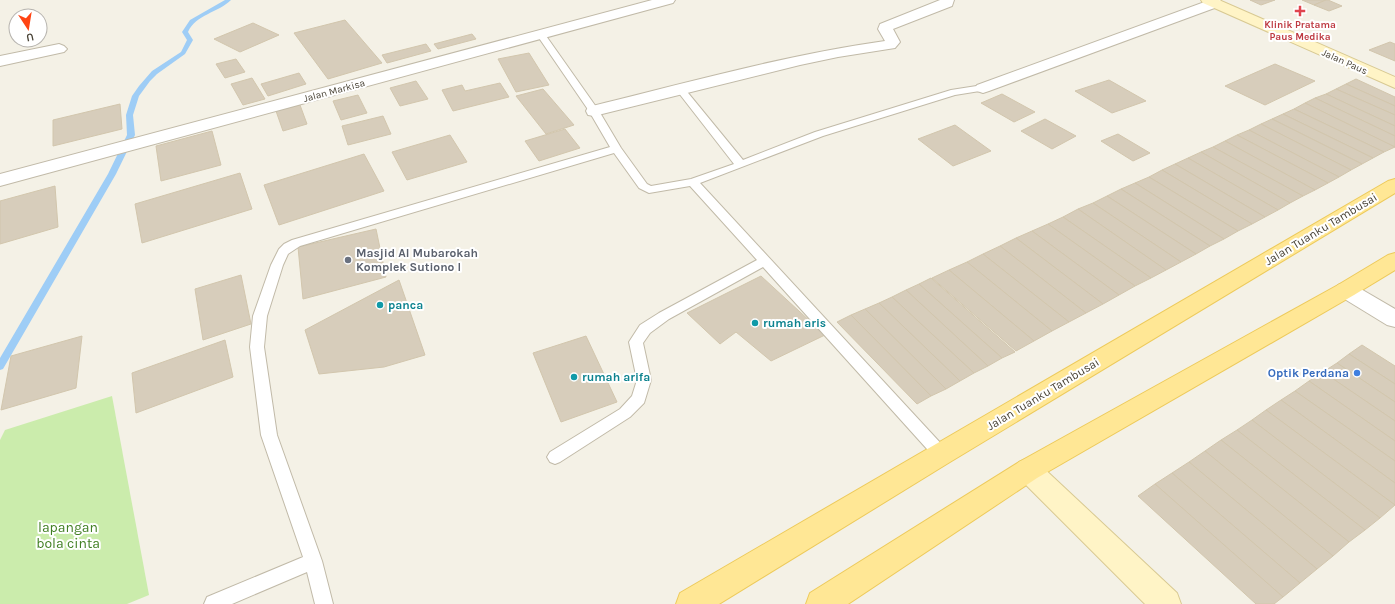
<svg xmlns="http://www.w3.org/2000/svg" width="1395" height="604" viewBox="0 0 1395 604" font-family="Karla,sans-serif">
<rect width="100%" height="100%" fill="#f4f1e6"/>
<path fill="#cbecac" d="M112 396 149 595 127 604H0V440L5 430Z"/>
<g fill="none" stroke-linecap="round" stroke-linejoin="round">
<path fill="#9ecdf6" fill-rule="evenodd" d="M225 0H231C218 13 196 14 188 32L193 40 185 54 157 74 150 81 139 96 133 115 135 135 116 174 3 369 0 370V358L108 174 127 135 126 115 132 96 139 86 152 71 181 52 187 40 182 32 190 20Z"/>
</g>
<g fill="#d7cdbb" stroke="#d2c6ad">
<path d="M1250 0H1275L1261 5Z"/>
<path d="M1302 0H1326L1314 5Z"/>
<path d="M1326 0H1328L1342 6 1329 11 1314 5Z"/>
<path d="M345 20 382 63 328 79 294 33Z"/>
<path d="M253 23 279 35 240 52 214 39Z"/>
<path d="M472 34 476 39 438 49 434 44Z"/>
<path d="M1390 42 1395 44V61L1369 50Z"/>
<path d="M426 44 431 51 387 63 382 55Z"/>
<path d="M529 53 549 85 516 92 498 59Z"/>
<path d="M236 59 245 72 225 78 216 64Z"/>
<path d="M1275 64 1315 81 1265 105 1225 86Z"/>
<path d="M299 73 306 84 268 96 261 84Z"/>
<path d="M252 78 265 99 243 105 231 84Z"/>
<path d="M1356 79 1395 97V106L1346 84Z"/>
<path d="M1109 80 1146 101 1112 113 1075 91Z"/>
<path d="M416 81 428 99 400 106 390 88Z"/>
<path d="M500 83 509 97 453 111 442 90 462 85 465 91Z"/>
<path d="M1346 84 1395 106V115L1336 89Z"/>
<path d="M543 89 574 125 546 134 516 96Z"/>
<path d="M1336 89 1395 115V126L1326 94Z"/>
<path d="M1002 94 1035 112 1014 122 981 103Z"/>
<path d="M1326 94 1395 126V136L1315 98Z"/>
<path d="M358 95 367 113 341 120 333 101Z"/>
<path d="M1315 98 1395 136V147L1305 103Z"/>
<path d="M1305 103 1395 147 1384 152 1294 109Z"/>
<path d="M120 104 122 129 53 146V120Z"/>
<path d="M300 105 307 124 283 131 276 111Z"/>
<path d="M1294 109 1384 152 1373 158 1283 114Z"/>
<path d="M1283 114 1373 158 1362 164 1272 119Z"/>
<path d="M383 116 391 134 348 145 342 126Z"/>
<path d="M1045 119 1076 136 1052 149 1021 131Z"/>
<path d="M1272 119 1362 164 1351 170 1261 124Z"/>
<path d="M1261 124 1351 170 1339 177 1249 130Z"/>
<path d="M955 125 991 151 953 166 918 139Z"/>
<path d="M565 129 580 148 539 161 525 141Z"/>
<path d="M1249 130 1339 177 1328 183 1237 135Z"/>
<path d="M212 131 221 165 161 181 156 146Z"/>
<path d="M1118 134 1150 153 1133 161 1101 141Z"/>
<path d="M450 135 467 162 407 180 392 152Z"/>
<path d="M1237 135 1328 183 1315 190 1225 141Z"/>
<path d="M1225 141 1315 190 1303 196 1213 147Z"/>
<path d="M1213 147 1303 196 1290 203 1201 152Z"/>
<path d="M1201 152 1290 203 1278 210 1188 158Z"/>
<path d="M364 154 384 191 279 225 264 185Z"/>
<path d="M1188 158 1278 210 1265 217 1175 164Z"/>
<path d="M1175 164 1265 217 1252 224 1162 170Z"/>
<path d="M1162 170 1252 224 1238 231 1149 177Z"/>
<path d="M240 173 252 209 142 243 135 204Z"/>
<path d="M1149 177 1238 231 1224 239 1135 183Z"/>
<path d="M1135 183 1224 239 1210 246 1121 189Z"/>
<path d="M55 186 58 227 0 244V201Z"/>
<path d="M1121 189 1210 246 1196 254 1107 196Z"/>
<path d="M1107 196 1196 254 1181 262 1093 203Z"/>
<path d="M1093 203 1181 262 1166 270 1078 209Z"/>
<path d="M1078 209 1166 270 1151 278 1063 217Z"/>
<path d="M1063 217 1151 278 1135 286 1048 224Z"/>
<path d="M1048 224 1135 286 1119 295 1032 231Z"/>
<path d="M376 229 386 277 303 299 298 247Z"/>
<path d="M1032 231 1119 295 1103 304 1016 238Z"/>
<path d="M1016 238 1103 304 1086 313 1000 246Z"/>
<path d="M1000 246 1086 313 1069 322 983 254Z"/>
<path d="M983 254 1069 322 1052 331 967 262Z"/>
<path d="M967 262 1052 331 1034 341 949 270Z"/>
<path d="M949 270 1034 341 1016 351 932 278Z"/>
<path d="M241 275 251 324 203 340 195 289Z"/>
<path d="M761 276 825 335 771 361 736 332 720 344 687 313Z"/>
<path d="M931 278 1015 352 1002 358 919 284Z"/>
<path d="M399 280 425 355 384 367 319 374 305 330Z"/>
<path d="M919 284 1002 358 988 366 906 290Z"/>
<path d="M906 290 988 366 974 373 892 297Z"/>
<path d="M892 297 974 373 960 381 879 303Z"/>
<path d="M879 303 960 381 946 389 865 309Z"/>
<path d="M865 309 946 389 931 396 851 315Z"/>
<path d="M851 315 931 396 917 404 837 322Z"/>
<path d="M82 336 76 388 1 410 11 356Z"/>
<path d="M586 336 617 402 561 422 533 353Z"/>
<path d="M225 340 233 377 136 413 132 373Z"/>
<path d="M1362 345 1395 366V384L1349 354Z"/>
<path d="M1349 354 1395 384V402L1337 363Z"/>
<path d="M1337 363 1395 402V421L1323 372Z"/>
<path d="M1323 372 1395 421V441L1309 381Z"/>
<path d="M1309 381 1395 441V461L1295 391Z"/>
<path d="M1295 391 1395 461V483L1281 400Z"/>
<path d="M1281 400 1395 483V505L1266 410Z"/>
<path d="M1266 410 1395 505 1380 518 1252 420Z"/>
<path d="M1252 420 1380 518 1365 530 1237 430Z"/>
<path d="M1237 430 1365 530 1349 542 1221 440Z"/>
<path d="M1221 440 1349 542 1333 556 1205 451Z"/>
<path d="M1205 451 1333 556 1317 569 1189 462Z"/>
<path d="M1189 462 1317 569 1300 583 1172 473Z"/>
<path d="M1172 473 1300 583 1283 597 1155 484Z"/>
<path d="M1155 484 1283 597 1274 604H1256L1138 496Z"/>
</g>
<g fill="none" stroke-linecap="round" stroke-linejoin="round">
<g stroke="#c1baa8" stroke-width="2">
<path id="service" d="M541 32 544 33 599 111 621 148 647 184 651 186 691 179 734 164 678 92 676 90 678 88H684L743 160 815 132 951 90 983 85 986 86 988 88 986 90 955 95 823 136 700 183 946 449 949 454 946 459 941 461 936 459 763 267 669 319 650 333 643 343 651 380 644 403 630 417 560 462 555 464 550 462 547 457 550 452 620 409 632 396 637 380 629 342 640 325 659 313 757 260 690 186 649 193 639 188 614 153 300 246 288 254 283 265 267 316 264 347 277 435 322 561 333 604H315L307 572 232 604H204L207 597 303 557 261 435 250 347 253 316 271 265 279 249 284 244 292 240 610 147 589 111 537 35Z"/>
</g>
<g stroke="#c1baa8" stroke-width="2">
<g id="minor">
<path d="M652 0H675L673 3 0 186V174Z"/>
<path d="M940 0H954L952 6 893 29 900 42 895 48 838 57 800 65 594 116 588 115 586 111 588 107C686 83 785 55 885 41L878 29 880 24Z"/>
<path d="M1210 0H1220L1222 3 1220 6 989 91 983 93 977 91 975 88 977 85Z"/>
<path d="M59 44 64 46 67 49 64 52 0 66V56Z"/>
<path d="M1346 282 1354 285 1395 309V327L1387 325 1338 295 1335 290 1338 285Z"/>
</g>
</g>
<g stroke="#d8c992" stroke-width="2">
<g id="secondary">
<path d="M1201 0H1219L1395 77V88L1203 3Z"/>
<path d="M1028 458 1037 462 1177 593 1181 604H1145L1019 478 1015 470 1019 462Z"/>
</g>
</g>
<g stroke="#edca5b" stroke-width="2">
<g id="primary">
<path d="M1395 179V193L950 462 719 604H676L680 593 1388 181Z"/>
<path d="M1395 253V270L1354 295 1037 478 848 604H806L810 593 1019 462 1338 285 1388 255Z"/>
</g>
</g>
<use href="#service" fill="#fff" fill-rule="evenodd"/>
<use href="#minor" fill="#fff" fill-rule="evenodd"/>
<use href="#secondary" fill="#fff4c6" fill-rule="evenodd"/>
<use href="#primary" fill="#ffe795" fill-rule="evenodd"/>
</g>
<path fill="#e0444e" stroke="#fff" stroke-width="1.5" d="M1298 5h4v4h4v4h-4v4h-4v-4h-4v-4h4z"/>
<circle fill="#6b7280" stroke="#fff" stroke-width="1.5" cx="348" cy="260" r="4"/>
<g fill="#0f9aa8" stroke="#fff" stroke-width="1.5">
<circle cx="380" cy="305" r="4"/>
<circle cx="755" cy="323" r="4"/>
<circle cx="574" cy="377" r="4"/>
</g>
<circle fill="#3f7fe0" stroke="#fff" stroke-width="1.5" cx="1357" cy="373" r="4"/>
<g text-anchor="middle" stroke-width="4" stroke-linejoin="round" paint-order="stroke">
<g font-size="10" font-weight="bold" fill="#be3a42" stroke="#fff">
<text x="1300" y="28">Klinik Pratama<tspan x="1300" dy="12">Paus Medika</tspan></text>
</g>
<g font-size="10" fill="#484235" stroke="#fff">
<text transform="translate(1345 61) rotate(24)" y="4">Jalan Paus</text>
<text transform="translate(334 90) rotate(-15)" y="4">Jalan Markisa</text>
</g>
<g font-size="12" fill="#484235" stroke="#fff">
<text transform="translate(1321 229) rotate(-31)" y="4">Jalan Tuanku Tambusai</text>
<text transform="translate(1043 394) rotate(-31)" y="4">Jalan Tuanku Tambusai</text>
</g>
<g font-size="12" font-weight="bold" fill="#5b616d" stroke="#fff" text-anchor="start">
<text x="356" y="257">Masjid Al Mubarokah<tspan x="356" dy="14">Komplek Sutiono I</tspan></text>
</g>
<g font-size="12" font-weight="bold" fill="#0d838f" stroke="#fff" text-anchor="start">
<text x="388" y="309">panca</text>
<text x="763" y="327">rumah aris</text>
<text x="582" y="381">rumah arifa</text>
</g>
<g font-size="12" font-weight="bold" fill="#366cbe" stroke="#fff" text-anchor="end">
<text x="1349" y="377">Optik Perdana</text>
</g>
<g font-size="14" fill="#417f23" stroke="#fff">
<text x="68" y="532">lapangan<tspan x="68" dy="16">bola cinta</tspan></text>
</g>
</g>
<g transform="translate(28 28) rotate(168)"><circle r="19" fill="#ffffff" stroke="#b6b3ae"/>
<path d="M0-3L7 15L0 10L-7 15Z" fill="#ff4413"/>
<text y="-6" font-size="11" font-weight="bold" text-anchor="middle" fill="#484235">U</text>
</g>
</svg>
